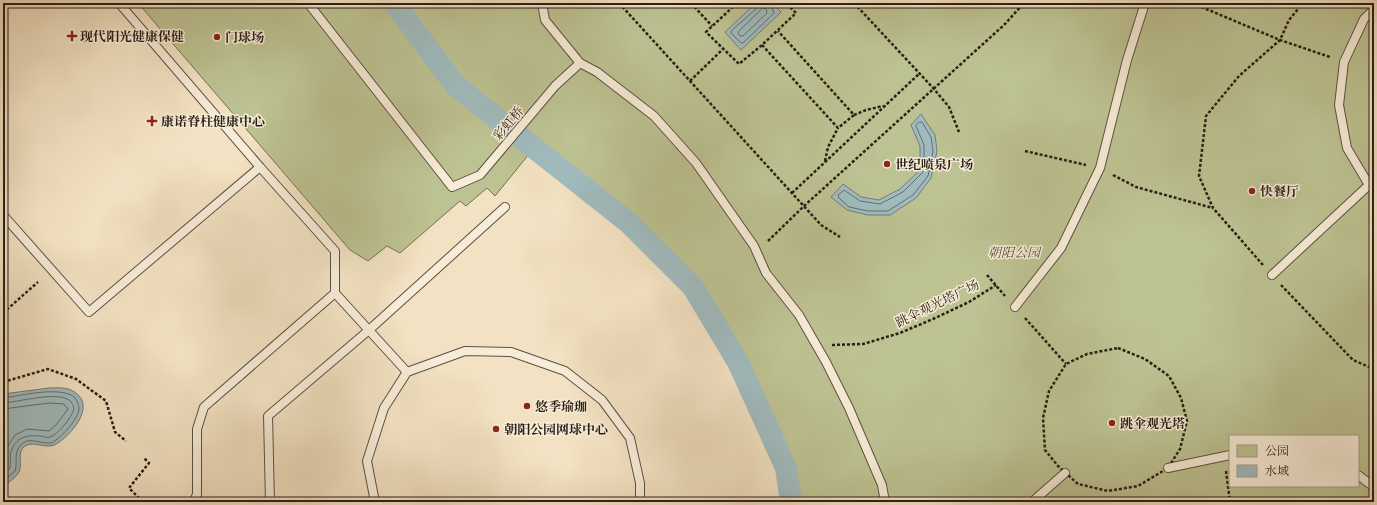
<svg xmlns="http://www.w3.org/2000/svg" width="1377" height="505" viewBox="0 0 1377 505" font-family="'Libre Caslon Text','Noto Serif SC',serif">
<rect width="100%" height="100%" fill="#f2e1c2"/>
<filter id="stains"><feTurbulence type="fractalNoise" baseFrequency=".005" numOctaves="4"/><feColorMatrix values="0 0 0 0 .2 0 0 0 0 .09 0 0 0 0 .02 0 0 0 .5 -.17"/></filter>
<radialGradient id="worn" r=".72"><stop offset=".6" stop-color="#630" stop-opacity="0"/><stop offset="1" stop-color="#630" stop-opacity=".3"/></radialGradient>
<path fill="#bdc292" stroke="#747054" fill-rule="evenodd" d="M138 3H1374V502H791L786 468 738 362 693 287 629 223 534 148 495 196 487 188 466 206 460 201 400 253 387 246 368 261 350 250ZM1230 436H1358V486H1230Z"/>
<g fill="#a0bbbe" stroke="#717d7b">
<path d="M756 3H772L781 12 741 50 725 32Z"/>
<path d="M921 114 935 135 937 151 931 178 916 198 890 215H868L847 210 831 197 843 184 861 197 879 200 900 189 920 170V146L911 125Z"/>
<path d="M49 388C55 388 65 387 71 390 98 403 74 432 58 443 47 451 35 440 25 446 16 453 23 463 19 472 16 478 8 482 3 487V394Z"/>
</g>
<g fill="none" stroke-linecap="round" stroke-linejoin="round">
<g stroke="#656d6a" stroke-width="1">
<path d="M759 3 757 8 731 31V33L741 43H743L774 13 770 3"/>
<path d="M763 8 766 9 767 13 743 36H740L738 33 739 31Z"/>
<path d="M919 122H922L931 137 933 151 928 176 913 195 888 211H868L849 207 839 198 838 195 844 190 860 201 880 204 903 192 924 171V145L916 126Z"/>
<path d="M3 398C20 396 62 385 75 398 77 400 79 406 79 409 79 418 58 442 50 443 40 444 29 436 21 445 13 453 18 462 15 471L3 481"/>
<path d="M3 403C18 402 54 392 67 399 72 401 73 405 74 409 72 417 58 435 50 437 47 438 44 437 41 436 28 435 18 436 12 449 9 455 11 462 10 468L3 475"/>
<path d="M3 409 49 403 64 404 68 409 56 425 49 431 27 429 15 435 6 449 5 465 3 467"/>
</g>
<path stroke="#a0bbbe" stroke-width="22" d="M394 3 456 86 629 223 693 287 738 362 786 468 791 502"/>
<g stroke="#5c5041" stroke-width="10">
<g id="lane">
<path d="M308 3 452 187 480 175 555 86 580 63"/>
<path d="M542 3 545 20 580 63 597 72 654 116 696 163 754 246 766 273 799 315 826 362 849 408 882 485 885 502"/>
<path d="M1374 9 1364 19 1344 62 1339 105 1347 148 1369 185 1374 190"/>
<path d="M260 167 335 251V293L407 372"/>
<path d="M3 215 89 312 260 167 119 3"/>
<path d="M1272 275 1369 185"/>
<path d="M1015 307 1061 248 1100 168 1127 60 1145 3"/>
<path d="M1168 468 1230 455"/>
<path d="M1358 475 1374 487"/>
<path d="M194 502 197 494V429L204 407 335 293"/>
<path d="M270 502 268 416 369 330 505 207"/>
<path d="M375 502 367 461 384 408 407 372 465 351 511 352 565 371 602 400 630 438 640 483V502"/>
<path d="M1032 502 1065 473"/>
</g>
</g>
<g stroke="#2a1f16" stroke-width="2.5" stroke-dasharray="3 2" stroke-linecap="butt">
<path d="M619 3 821 225 840 237"/>
<path d="M691 3 712 26"/>
<path d="M737 3 706 32 739 64 762 45 796 13 786 3"/>
<path d="M854 3 934 89 949 107 959 132"/>
<path d="M1192 3 1280 40 1330 57"/>
<path d="M762 45 838 128 854 115 778 31"/>
<path d="M690 81 723 49"/>
<path d="M854 115 866 110 883 106"/>
<path d="M1025 151 1086 165"/>
<path d="M825 161 828 147 838 128"/>
<path d="M1113 175 1136 187 1213 208"/>
<path d="M792 193 920 73"/>
<path d="M768 241 804 206 1004 25 1024 3"/>
<path d="M1263 265 1213 208 1199 176 1206 116 1239 76 1280 40 1289 20 1303 3"/>
<path d="M987 275 1005 296"/>
<path d="M1281 285 1353 360 1374 369"/>
<path d="M3 313 38 282"/>
<path d="M1025 318 1066 364"/>
<path d="M832 345 863 344 900 333 933 319 969 302 996 285"/>
<path d="M1118 348 1145 359 1169 376 1181 398 1187 421 1180 449 1168 468 1138 486 1108 491 1078 484 1058 466 1045 450 1043 418 1049 391 1066 364 1087 354Z"/>
<path d="M3 382 48 369 76 379 106 401 115 432 126 441"/>
<path d="M1226 471 1230 502"/>
<path d="M143 502 129 488 149 463 144 458"/>
</g>
<use href="#lane" stroke="#f7ecd7" stroke-width="8"/>
</g>
<g fill="#8f2418" stroke="#f7ecd7" stroke-width="1.5">
<path d="M70 30h4v4h4v4h-4v4h-4v-4h-4v-4h4z"/>
<circle cx="217" cy="37" r="4"/>
<path d="M150 115h4v4h4v4h-4v4h-4v-4h-4v-4h4z"/>
<circle cx="887" cy="164" r="4"/>
<circle cx="1252" cy="191" r="4"/>
<circle cx="527" cy="406" r="4"/>
<circle cx="1112" cy="423" r="4"/>
<circle cx="496" cy="429" r="4"/>
</g>
<g text-anchor="middle" stroke-width="3" stroke-linejoin="round" paint-order="stroke">
<g font-size="13" font-weight="bold" fill="#2a1f16" stroke="#f7ecd7" text-anchor="start">
<text x="80" y="41">现代阳光健康保健</text>
<text x="225" y="42">门球场</text>
<text x="161" y="126">康诺脊柱健康中心</text>
<text x="895" y="169">世纪喷泉广场</text>
<text x="1260" y="196">快餐厅</text>
<text x="535" y="411">悠季瑜珈</text>
<text x="1120" y="428">跳伞观光塔</text>
<text x="504" y="434">朝阳公园网球中心</text>
</g>
<g font-size="13" fill="#2a1f16" stroke="#f7ecd7">
<text transform="translate(508 123) rotate(-50)" y="5">彩虹桥</text>
<text transform="translate(937 303) rotate(-26)" y="5">跳伞观光塔广场</text>
</g>
<g font-size="13" font-style="italic" fill="#56503b" stroke="#f7ecd7">
<text x="1014" y="257">朝阳公园</text>
</g>
</g>
<rect width="1377" height="505" fill="none" stroke="#f2e1c2" stroke-width="16"/>
<rect x="4" y="4" width="1369" height="497" fill="none" stroke="#2a1f16" stroke-width="2"/>
<rect x="8" y="8" width="1361" height="489" fill="none" stroke="#2a1f16"/>
<rect x="1229" y="435" width="130" height="52" fill="#f7ecd7" stroke="#a59a8a"/>
<rect x="1237" y="445" width="20" height="12" fill="#bdc292" stroke="#a59a8a"/>
<text x="1265" y="455" font-size="12" fill="#2a1f16">公园</text>
<rect x="1237" y="465" width="20" height="12" fill="#a0bbbe" stroke="#a59a8a"/>
<text x="1265" y="475" font-size="12" fill="#2a1f16">水域</text>
<rect width="100%" height="100%" filter="url(#stains)"/>
<rect width="100%" height="100%" fill="url(#worn)"/>
</svg>
